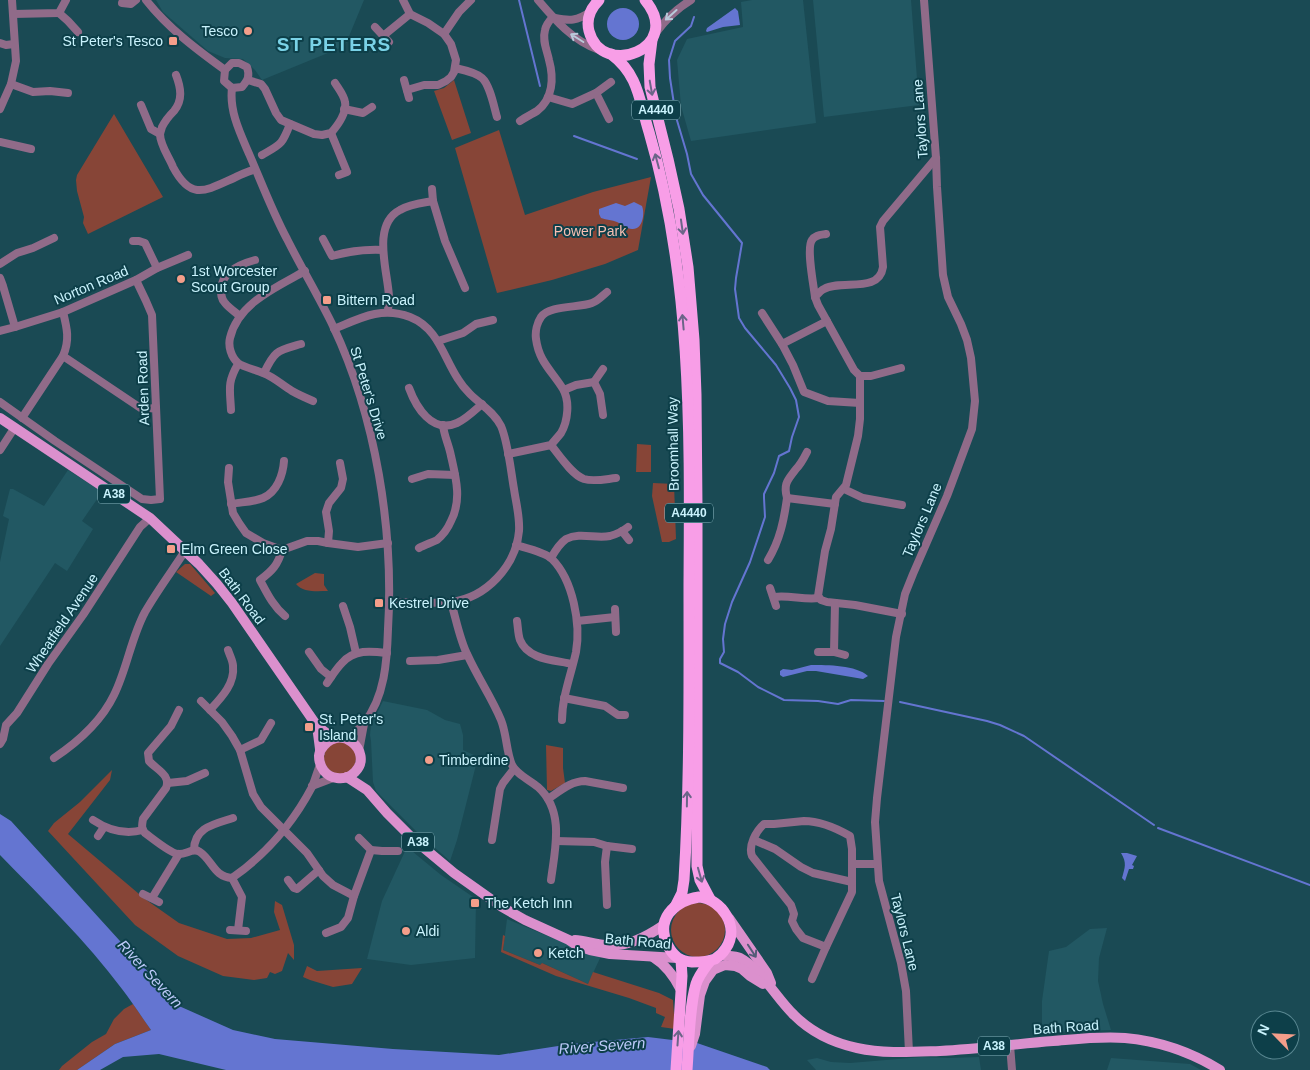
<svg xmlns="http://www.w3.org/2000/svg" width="1310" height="1070" viewBox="0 0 1310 1070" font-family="Helvetica,sans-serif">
<rect width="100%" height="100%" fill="#1a4a54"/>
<g fill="#225863">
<path d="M156 0H364L345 46 262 80 255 70 243 59 225 58 208 51 163 12Z"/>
<path d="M752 0H803L816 123 691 141 681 106 677 60 687 39 743 27 741 2Z"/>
<path d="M813 0H911L919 105 824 117Z"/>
<path d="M68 470 102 492 82 521 93 529 67 571 55 563 0 646V562L9 519 3 516 10 489H13L44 506Z"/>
<path d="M383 701 427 710 445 720 460 724 463 735V750L478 757 457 840 450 861 416 831 376 791 373 782 371 741 370 735 371 725Z"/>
<path d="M407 847 441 875 476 899 475 958 411 965 367 959 382 901Z"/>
<path d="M507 919 550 937 601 956 588 984 542 963 540 965 503 950Z"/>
<path d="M1107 928 1099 958 1098 981 1103 1004 1111 1030 1057 1032 1054 1028 1048 1025 1044 1026 1042 1024V1001L1049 951 1066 947 1090 929Z"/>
<path d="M922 1057 950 1058 979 1057 981 1070H816L807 1060 817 1058 831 1062 850 1063Z"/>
<path d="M1111 1058 1190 1064 1201 1070H1107Z"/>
</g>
<g fill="#874537">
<path d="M454 80 471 133 452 140 434 91 444 88Z"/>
<path d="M114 114 163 197 88 234 83 223 84 217 77 191 76 180 77 175Z"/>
<path d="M499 130 525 215 593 192 651 177 638 250 605 264 552 280 497 293 455 148Z"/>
<path d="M637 444 651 445V472H636Z"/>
<path d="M653 483 674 484 676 539 669 542H662L652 496Z"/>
<path d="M185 564H190L215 593 211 596 176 572Z"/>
<path d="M315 573 324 574V585L328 591C318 591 303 593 296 584Z"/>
<circle cx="340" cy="758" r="16"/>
<path d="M546 745 563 748V768L565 783 551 791 547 790Z"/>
<path d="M112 770 110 780 68 834 145 899 179 923 227 939 251 938 280 930 274 912 275 901 282 905 294 945V960L288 953 282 971 275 974 270 972 267 978 254 980 223 976 178 956 135 925 48 831 54 823 80 802Z"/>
<circle cx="698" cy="930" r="27"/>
<path d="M503 935 505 936 503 950 540 965 542 963 588 984 593 972 659 993 673 1000 675 1029 661 1027 665 1017 656 1013V1008L629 998 556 976 501 952Z"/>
<path d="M307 966 317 971 362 968 352 984 333 987 310 980 303 977Z"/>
<path d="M133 1004 151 1030 115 1044 77 1070H59L62 1066 92 1042 106 1034 114 1019 124 1009Z"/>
</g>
<g fill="#6475d1">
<circle cx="623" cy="24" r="16"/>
<path d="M735 8 738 11 740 25 723 27 707 32 706 31 707 28Z"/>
<path d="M634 202 642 206C645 213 643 230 632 229 627 229 622 224 617 222 612 220 607 220 601 218L599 214V209L616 203 625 206Z"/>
<path d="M811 665C828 665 856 665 868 676L863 679 816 671H807L783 677 780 675V671L783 669 792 670Z"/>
<path d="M0 814 11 821 179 1006 233 1030 275 1039 393 1049 499 1055 571 1044 648 1037 697 1043 767 1067 770 1070H226L159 1054 123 1057 100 1070H77L115 1044 151 1030C141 1016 132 1002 122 989 86 941 42 898 0 855Z"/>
<path d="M1121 853H1127L1137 856 1132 865 1134 866 1133 869H1129L1125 881 1122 878C1125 867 1127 863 1121 853Z"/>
</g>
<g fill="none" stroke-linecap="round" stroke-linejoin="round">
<g stroke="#6475d1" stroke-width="2">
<path d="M519 0 540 86"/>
<path d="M694 17 691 26 675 41 669 60 670 78 676 117 687 154 691 174 703 195 742 243 736 278 735 289 739 318 745 328 776 365 790 388 796 400 799 417 792 437 789 451 779 456 774 473 764 494V498L765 517 750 562 732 602 725 624 723 639 724 652 720 659V663L738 672 758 687 784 700 818 701 838 704 851 700 884 701"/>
<path d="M574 136 637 159"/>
<path d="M900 702 987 721 1000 725 1024 736 1154 825"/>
<path d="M1158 828 1310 885"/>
</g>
<g stroke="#906b89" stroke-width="8">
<path d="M146 0C168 28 196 49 225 70"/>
<path d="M403 0 410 14 428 23 444 34 451 44 456 60 454 72 451 77 446 81 438 85H424L407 90"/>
<path d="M538 0C555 20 573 41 599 50"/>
<path d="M122 3 131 4 136 0"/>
<path d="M59 13 68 21 78 32"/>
<path d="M13 14 59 13 66 0"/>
<path d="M555 18C570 21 577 21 590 12"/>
<path d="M375 27 389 42"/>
<path d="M444 34 459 12 471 0"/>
<path d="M655 34C665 20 676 9 691 0"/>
<path d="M383 36 410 14"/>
<path d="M0 43 6 45 14 44"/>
<path d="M232 63H239L247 67C250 76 248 80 242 87L232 88 224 81 225 70Z"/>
<path d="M455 68C464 70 475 72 482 78 490 85 494 107 497 117"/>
<path d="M176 75C181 88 183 100 174 111 169 116 165 121 162 127 162 128 160 133 160 134 160 145 169 157 173 167 191 201 205 191 234 178 241 174 248 172 255 169"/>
<path d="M248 80 261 84 265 89 276 113 281 120 314 134 322 135 331 133C338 125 347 113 345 102 344 95 338 88 335 83"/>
<path d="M404 80 409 98"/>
<path d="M11 84 33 92 50 91 68 93"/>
<path d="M232 88C229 112 241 135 250 156 262 184 273 213 287 239 302 269 319 297 333 326 376 417 394 530 388 629 387 661 385 697 364 723 360 729 353 734 348 738"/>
<path d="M596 93 609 119"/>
<path d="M548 97 572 104 596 93 611 82"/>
<path d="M141 105 151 129 160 134"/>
<path d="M0 109 11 84 16 61 12 0"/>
<path d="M344 109 363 113 372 107"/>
<path d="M520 121C526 117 532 114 537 111 553 99 554 78 549 60 547 50 542 41 545 30 546 25 549 21 553 17"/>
<path d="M331 133 347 172 339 175"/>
<path d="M0 142 31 149"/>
<path d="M262 155C281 144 282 145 290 124"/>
<path d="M432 189 433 201"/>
<path d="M323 239 332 256C350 251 364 249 383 250"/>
<path d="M133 241H139L145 243 157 268"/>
<path d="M0 264 17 253 33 248 54 238"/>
<path d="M305 271C277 287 238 303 230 338 228 346 231 357 238 363 243 367 256 370 263 373 274 377 282 385 292 391 299 395 306 398 313 401"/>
<path d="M0 278 3 286 15 327"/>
<path d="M815 297C814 287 806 248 812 240 815 235 820 235 826 234"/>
<path d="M388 312C388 307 389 302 389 297 388 272 371 225 400 210 410 204 422 203 433 201L445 241 465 288"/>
<path d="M762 313 782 344 827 321"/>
<path d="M240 316C235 312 229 308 225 303 221 299 221 294 221 289 222 272 240 264 255 260"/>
<path d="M334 329C360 318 382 306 410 317 438 328 443 356 458 379 461 384 465 389 470 394 480 404 494 412 501 426 508 442 511 472 514 489 516 503 520 517 519 531 516 566 486 598 451 602 432 604 409 602 390 602"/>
<path d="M0 331 15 327 63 312 136 280 157 268 188 255"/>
<path d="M438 341 463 333 476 324 493 320"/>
<path d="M782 344 793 365 804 392 828 401 860 403"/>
<path d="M63 356 142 409 156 408"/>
<path d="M264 373C275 350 277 351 301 344"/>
<path d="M860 376V419L858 436 846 485 836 497 831 529 825 551 818 596 821 600 827 602 855 605 902 614"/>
<path d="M860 376 854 370 818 305 815 297C818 294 821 290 824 289 842 279 879 294 883 267L880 227 883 221 936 158"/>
<path d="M860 376H871L901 368"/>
<path d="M594 382 603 369"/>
<path d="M409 388C416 407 432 434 457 423 466 419 474 411 482 404"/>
<path d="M564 390 576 385 594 382 600 394 603 415"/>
<path d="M0 402 55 441 142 499 151 500 160 499 152 315 146 301 136 280"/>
<path d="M231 410C230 389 227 383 238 364"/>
<path d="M22 418 63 356C70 340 67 328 63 312"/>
<path d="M551 445C559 455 572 475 584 479 594 482 606 479 616 478"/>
<path d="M0 450 15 427"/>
<path d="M508 454 551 445C554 441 558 437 561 433 568 421 570 401 563 389 552 371 539 362 536 339 535 332 537 323 541 317 549 305 579 308 592 303 598 301 602 296 607 292"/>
<path d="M229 468 228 482 233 513 239 523 246 533 263 543 282 550 307 541H318L328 543 358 547 388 543"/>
<path d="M412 479 428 474 455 475"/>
<path d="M844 489 863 498 902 505"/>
<path d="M787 498C783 483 788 480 796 469 801 464 804 458 807 452"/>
<path d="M231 504C241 502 254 502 263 498 277 492 283 475 284 461"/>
<path d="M622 531 629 540"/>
<path d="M328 543 329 531 326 512 329 503 341 488 343 479 340 463"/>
<path d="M516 545C526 548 545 552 552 559 573 580 581 624 576 652 571 675 562 697 562 720"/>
<path d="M419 548C424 545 431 543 437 540 443 535 448 528 451 521 462 500 456 478 451 456 449 445 444 436 443 425"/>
<path d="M282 550C278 565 272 571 260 580 267 593 273 606 285 616"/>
<path d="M551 558C555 551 559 544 566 539 580 532 596 539 610 536 617 534 623 531 628 527"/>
<path d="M768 560C780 540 784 520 787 498L835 504"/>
<path d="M770 588 776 606"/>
<path d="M774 597C789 595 804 600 819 598"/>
<path d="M451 602C456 619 460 641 468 656 478 678 492 698 501 720 507 735 506 751 512 765 517 775 530 780 538 787 565 811 555 849 551 880"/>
<path d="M343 606 350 627 356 653"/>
<path d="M615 609 616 632"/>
<path d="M517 621C518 627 518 635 520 640 528 660 555 660 572 664"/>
<path d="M577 621 615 617"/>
<path d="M309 652 321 669 331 677"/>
<path d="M818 652H834L845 655"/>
<path d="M834 652 835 603"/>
<path d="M410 661 438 660 467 655"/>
<path d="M327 683C332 676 336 669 342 663 354 649 371 651 387 653"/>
<path d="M564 698 605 706 618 715H625"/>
<path d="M201 701 222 722 232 736 240 750 253 794 261 807 307 853 323 876 333 885 354 896"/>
<path d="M179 710 171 726 148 753 149 761C157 770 171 775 166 788L143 819C142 825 141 828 145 833 152 838 170 853 178 854 186 855 193 847 200 852 212 860 214 877 232 878 265 855 293 823 312 787 315 780 317 772 320 765"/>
<path d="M210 710C221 698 235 684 233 666 233 661 230 656 228 650"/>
<path d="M0 744 3 739 6 725 17 713 48 664 83 615 140 527 150 518"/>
<path d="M240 750 261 740 271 723"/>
<path d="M359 751 364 724"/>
<path d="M54 758C78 742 101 722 114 695 127 669 131 638 145 612 157 591 172 571 185 551"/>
<path d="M168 783 187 781 205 773"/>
<path d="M312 786 333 778"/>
<path d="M548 799C560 791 571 781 585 781L623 788"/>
<path d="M93 820C108 830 125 835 143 830"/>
<path d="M804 821C821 821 836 828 850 836L852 849V892L826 947 803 938 796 929 792 921 794 914 791 905 752 856C748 846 756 831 764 824H774Z"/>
<path d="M98 836 104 827"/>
<path d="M492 840 500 789 503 783 514 769"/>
<path d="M754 840 775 849 801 867 813 873 852 882"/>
<path d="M556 841 594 842 607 846 632 849"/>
<path d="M607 846 605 862 607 905"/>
<path d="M194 850C194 827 215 824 233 818"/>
<path d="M371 850 382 851H398"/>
<path d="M852 864H877"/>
<path d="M232 878 242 897 238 930"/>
<path d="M288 880 294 888 297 889 319 870"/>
<path d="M143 894 159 902"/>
<path d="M152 898 179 854"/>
<path d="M230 930 246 931"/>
<path d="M326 933 341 927 348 918 354 896 371 850 359 838"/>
<path d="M812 979 826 947"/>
<path d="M1010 1045 1012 1070"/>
<path d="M909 1052 906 991 901 963 879 881 875 822 877 798 896 637 905 594 913 574 947 496 972 429 975 401 971 358 967 340 961 324 948 297 943 275 937 187 936 158 924 0"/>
</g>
<g stroke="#db90cd" stroke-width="10">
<path d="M0 418 150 518 199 564 217 584 232 603 317 726 333 738"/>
<path d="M317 726C318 733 319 741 320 749 320 756 320 749 319 756 319 767 326 777 337 778 343 779 350 777 355 772 375 752 338 719 320 751"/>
<path d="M347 777 367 790 387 813 412 838 454 873 502 907 525 920 569 940 578 946 590 950 610 954 677 958"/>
<path d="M729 918 767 973 771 983"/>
<path d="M575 940C585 940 595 945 606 945 628 947 646 937 664 925"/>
<path d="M721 955C727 956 735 956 740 958 761 969 777 999 794 1015 811 1032 834 1043 857 1048 884 1054 912 1052 940 1051 978 1049 1015 1044 1053 1041 1077 1039 1101 1036 1125 1038 1158 1041 1191 1052 1220 1070"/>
<path d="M653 957C666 965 674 976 681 990"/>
<path d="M691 1046 695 1034 700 995 705 981 713 970 725 965 735 966 742 969 750 976 763 984"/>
</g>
<g stroke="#f89ee7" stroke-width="11">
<path d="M599 0C591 8 586 19 589 31 602 80 685 48 645 0"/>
<path d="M652 40 649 64 650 87 668 159 679 209 688 267 694 340 696 395 697 508V866L700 880 710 899"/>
<path d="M611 54C639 75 639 100 649 132 692 278 690 433 689 584 689 683 690 782 684 880L682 893 675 907"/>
<path d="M699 897C722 899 740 927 726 948 723 953 720 956 715 959 708 962 700 962 692 962 680 961 674 957 668 946 655 920 673 901 699 897Z"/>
<path d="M676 1070 682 976 681 960"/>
<path d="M687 1070C689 1044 689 1008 696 984 699 975 705 968 710 961"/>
</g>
</g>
<defs><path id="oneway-shaft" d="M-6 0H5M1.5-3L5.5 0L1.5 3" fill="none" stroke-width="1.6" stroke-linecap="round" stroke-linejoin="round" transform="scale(1.25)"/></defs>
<g stroke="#b9cada">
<use href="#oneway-shaft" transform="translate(671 15) rotate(138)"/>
<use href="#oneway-shaft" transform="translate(577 38) rotate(-148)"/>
</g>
<g stroke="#6b6588">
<use href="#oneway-shaft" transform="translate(651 88) rotate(80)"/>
<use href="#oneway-shaft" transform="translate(657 161) rotate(-105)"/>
<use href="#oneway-shaft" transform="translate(682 227) rotate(82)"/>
<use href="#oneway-shaft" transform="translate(683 322) rotate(-95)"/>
<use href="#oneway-shaft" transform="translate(687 799) rotate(-89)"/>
<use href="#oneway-shaft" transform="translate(700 875) rotate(74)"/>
<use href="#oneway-shaft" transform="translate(678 1038) rotate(-86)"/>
</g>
<use stroke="#555b77" href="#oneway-shaft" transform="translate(752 951) rotate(57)"/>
<g fill="#f49e8a" stroke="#0d3f49" stroke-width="2">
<circle cx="248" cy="31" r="5"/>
<rect x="168" y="36" width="10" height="10" rx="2.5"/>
<circle cx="181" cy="279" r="5"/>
<rect x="322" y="295" width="10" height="10" rx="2.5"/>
<rect x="166" y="544" width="10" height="10" rx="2.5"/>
<rect x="374" y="598" width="10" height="10" rx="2.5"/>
<rect x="304" y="722" width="10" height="10" rx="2.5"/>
<circle cx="429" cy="760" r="5"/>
<rect x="470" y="898" width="10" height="10" rx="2.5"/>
<circle cx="406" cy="931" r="5"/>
<circle cx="538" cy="953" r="5"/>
</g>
<g text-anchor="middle" stroke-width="4" stroke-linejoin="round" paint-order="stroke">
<g fill="#0d3f49" stroke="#91bdc7" stroke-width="1">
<rect x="632" y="100.5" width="48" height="19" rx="4"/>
<rect x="98" y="484.5" width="32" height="19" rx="4"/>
<rect x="665" y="503.5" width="48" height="19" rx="4"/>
<rect x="402" y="832.5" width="32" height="19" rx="4"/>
<rect x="978" y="1036.5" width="32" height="19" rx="4"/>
</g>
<g font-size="12" font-weight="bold" fill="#caf3fd">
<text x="656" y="114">A4440</text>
<text x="114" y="498">A38</text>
<text x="689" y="517">A4440</text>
<text x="418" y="846">A38</text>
<text x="994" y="1050">A38</text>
</g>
<g font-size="14" fill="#caf3fd" stroke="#0d3f49" text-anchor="start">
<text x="238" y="36" text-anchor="end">Tesco</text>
<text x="163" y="46" text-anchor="end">St Peter's Tesco</text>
<text x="191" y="276">1st Worcester<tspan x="191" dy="16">Scout Group</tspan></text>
<text x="337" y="305">Bittern Road</text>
<text x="181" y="554">Elm Green Close</text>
<text x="389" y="608">Kestrel Drive</text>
<text x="319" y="724">St. Peter's<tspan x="319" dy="16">Island</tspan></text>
<text x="439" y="765">Timberdine</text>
<text x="485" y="908">The Ketch Inn</text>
<text x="416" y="936">Aldi</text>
<text x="548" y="958">Ketch</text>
</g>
<g font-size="14" fill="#caf3fd" stroke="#0d3f49">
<text transform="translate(920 119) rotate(-94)" y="5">Taylors Lane</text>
<text transform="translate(91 285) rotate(-23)" y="5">Norton Road</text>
<text transform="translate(143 388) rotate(-92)" y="5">Arden Road</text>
<text transform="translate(369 393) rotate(73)" y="5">St Peter's Drive</text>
<text transform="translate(673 444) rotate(-91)" y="5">Broomhall Way</text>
<text transform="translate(922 520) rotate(-67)" y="5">Taylors Lane</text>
<text transform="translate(242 596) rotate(53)" y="5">Bath Road</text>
<text transform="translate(62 623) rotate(-56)" y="5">Wheatfield Avenue</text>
<text transform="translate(905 932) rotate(76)" y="5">Taylors Lane</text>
<text transform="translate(638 941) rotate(5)" y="5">Bath Road</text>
<text transform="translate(1066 1027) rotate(-4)" y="5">Bath Road</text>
</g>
<g font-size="14" fill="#f8bfb2" stroke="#0d3f49">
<text x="590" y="236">Power Park</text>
</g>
<g font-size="15" font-style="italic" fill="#bdcaf9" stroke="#0d3f49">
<text transform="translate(150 974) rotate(47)" y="5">River Severn</text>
<text transform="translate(602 1046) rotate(-4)" y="5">River Severn</text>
</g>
<g font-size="19" font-weight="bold" letter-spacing="1" fill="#7ad2e6" stroke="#0d3f49">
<text x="334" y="51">ST PETERS</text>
</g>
</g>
<g transform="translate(1275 1035) rotate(294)"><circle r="24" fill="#0d3f49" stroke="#598791"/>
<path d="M0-4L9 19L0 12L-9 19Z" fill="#f49e8a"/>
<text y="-8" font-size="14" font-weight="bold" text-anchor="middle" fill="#caf3fd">N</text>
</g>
</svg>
